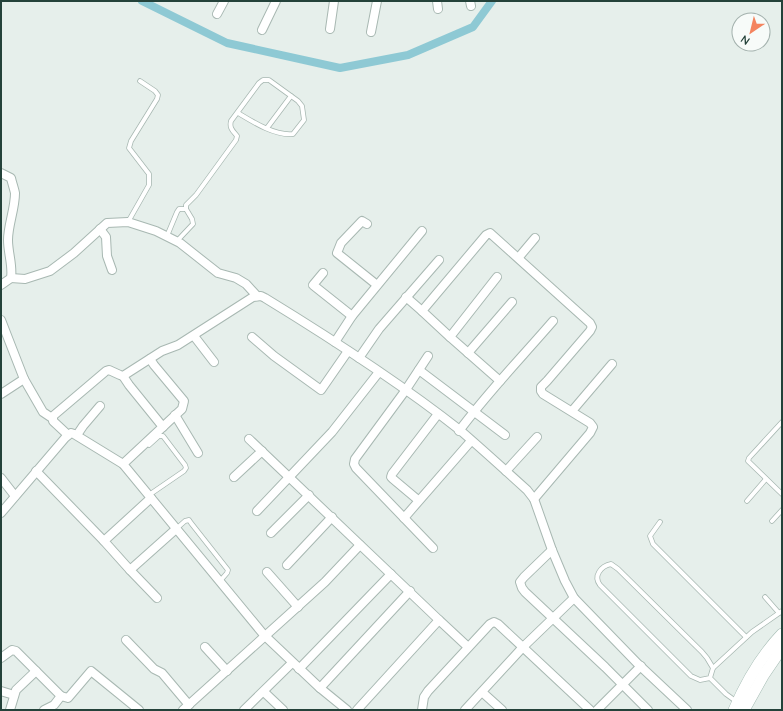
<svg xmlns="http://www.w3.org/2000/svg" width="783" height="711" viewBox="0 0 783 711" font-family="Quicksand,sans-serif">
<rect width="100%" height="100%" fill="#e6efeb"/>
<g fill="none" stroke-linecap="round" stroke-linejoin="round">
<path stroke="#8ec9d4" stroke-width="8" d="M142 1 227 43 340 68 408 55 473 27 492 1"/>
<g stroke="#a8b8b2" stroke-width="5.5">
<g id="lane">
<path d="M267 128 291 96"/>
<path d="M128 222 149 185V174L129 148 131 141 157 99 158 95 155 91 140 81"/>
<path d="M167 236 177 212 179 209H186"/>
<path d="M177 241 193 224 192 219 186 209V205L196 195 236 140 237 136C233 131 229 128 231 121L259 83 263 80H269L298 101 302 106 304 120 293 134C275 136 253 122 238 113"/>
<path d="M782 422 749 458 748 461 782 494"/>
<path d="M149 445 159 436H163L185 465 186 468 184 471 149 495"/>
<path d="M747 501 766 479"/>
<path d="M772 521 782 510"/>
<path d="M660 522 650 536 653 544 746 637"/>
<path d="M176 529 185 521 189 520 191 523 228 570 227 573 220 581"/>
<path d="M765 597 779 613"/>
<path d="M713 668 752 632 782 611"/>
<path d="M710 678 700 680 691 676 600 585C593 576 601 566 611 564L618 569 702 652 707 658 713 668 710 678 726 694 737 702"/>
</g>
</g>
<g stroke="#a8b8b2" stroke-width="10">
<g id="street">
<path d="M437 1 438 9"/>
<path d="M470 1 471 6"/>
<path d="M217 14 224 1"/>
<path d="M330 29 334 1"/>
<path d="M262 30 276 1"/>
<path d="M371 32 377 1"/>
<path d="M1 173 11 178C12 183 14 188 15 193 15 209 8 225 8 240 8 253 13 266 11 278L1 285"/>
<path d="M367 224 362 221 341 243 337 253 377 285"/>
<path d="M100 229 106 237 107 256 112 270"/>
<path d="M519 257 535 238"/>
<path d="M323 273 313 285 352 316"/>
<path d="M497 277 450 337 500 381"/>
<path d="M11 278 25 279 50 271 74 253 107 223 128 222 156 231 180 243 218 273 236 278 246 284 257 296"/>
<path d="M406 297 422 311"/>
<path d="M1 320 24 379 43 412 52 418"/>
<path d="M194 336 214 362"/>
<path d="M252 337 274 356 321 390 348 351"/>
<path d="M450 337 422 311 486 235 490 233 590 323 592 327 590 331 547 381 541 387V391L543 394 590 423 593 427 590 433 534 499"/>
<path d="M335 342 352 316 422 231"/>
<path d="M468 353 512 302"/>
<path d="M428 356 405 391 355 459 354 464 356 468 433 548"/>
<path d="M359 358 379 329 439 260"/>
<path d="M419 370 505 435"/>
<path d="M123 376 129 385 163 427"/>
<path d="M1 394 24 379"/>
<path d="M572 411 612 364"/>
<path d="M175 415 198 453"/>
<path d="M459 431C488 392 522 357 553 321"/>
<path d="M68 435 53 421V416L106 371 109 370 120 375 123 376 162 351 178 345 253 297 261 296 265 298C332 339 399 382 461 431 483 450 505 470 527 490L534 499 552 550 565 581 574 598 638 664 687 710"/>
<path d="M77 435 83 426 100 406"/>
<path d="M249 439 439 620"/>
<path d="M123 464 182 409 184 401 154 365 150 359"/>
<path d="M36 471 104 541"/>
<path d="M506 471 537 437"/>
<path d="M234 477 262 451"/>
<path d="M1 478 15 496"/>
<path d="M151 498 104 541 130 570 176 529"/>
<path d="M418 500 393 479 391 477 392 474 438 414"/>
<path d="M257 511 332 432 379 372"/>
<path d="M1 513 65 438 71 433 74 434 123 464 264 635 320 688 347 710"/>
<path d="M404 518 471 441"/>
<path d="M271 533 309 495"/>
<path d="M552 550 524 577 520 582 522 588 525 592 605 667 648 710"/>
<path d="M287 565 332 517"/>
<path d="M130 570 157 598"/>
<path d="M267 572 298 607"/>
<path d="M126 640 154 669 162 673 189 705"/>
<path d="M205 647 227 671"/>
<path d="M1 658 12 650 16 651 61 696 68 698 91 671 139 710"/>
<path d="M299 669 391 574"/>
<path d="M320 688 410 591"/>
<path d="M1 691 14 695"/>
<path d="M264 692 283 710"/>
<path d="M482 692 502 710"/>
<path d="M10 710 16 690 36 671"/>
<path d="M44 710 54 705 61 696"/>
<path d="M183 710 325 582 360 545"/>
<path d="M244 710 292 663"/>
<path d="M357 710 439 620 468 647"/>
<path d="M422 710 424 697 428 691 490 624 494 622 498 624 590 710"/>
<path d="M465 710 523 647 574 598"/>
<path d="M597 710 641 666"/>
</g>
</g>
<g stroke="#a4bbb3" stroke-width="12">
<g id="secondary">
<path d="M734 710C746 682 761 656 782 634"/>
<path d="M744 710 763 676 782 648"/>
</g>
</g>
<use href="#lane" stroke="#fff" stroke-width="4"/>
<use href="#street" stroke="#fff" stroke-width="8"/>
<use href="#secondary" stroke="#fff" stroke-width="11"/>
</g>
<rect width="783" height="711" fill="none" stroke="#24423a" stroke-width="4"/>
<g transform="translate(751 32) rotate(215)"><circle r="19" fill="#f7fbf9" stroke="#a3b1ad"/>
<path d="M0-3L7 15L0 10L-7 15Z" fill="#f4845f"/>
<text y="-6" font-size="11" font-weight="bold" text-anchor="middle" fill="#24423a">N</text>
</g>
</svg>
